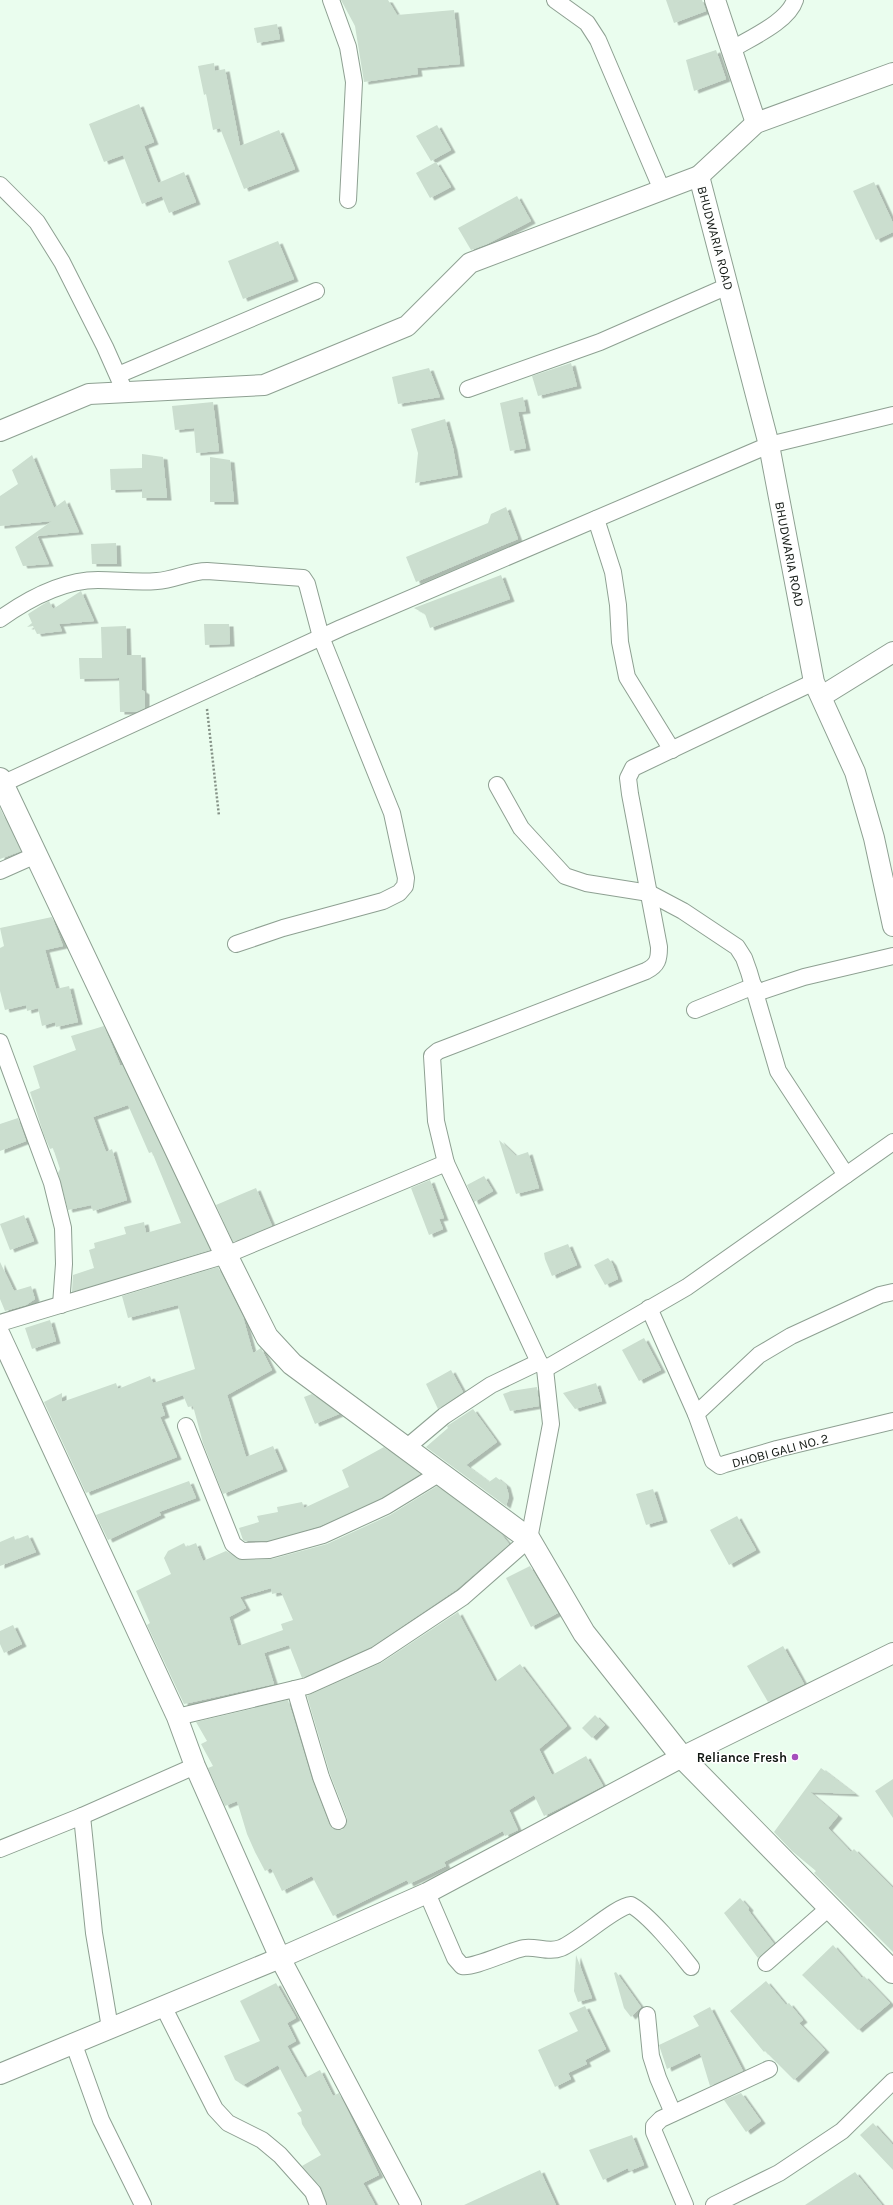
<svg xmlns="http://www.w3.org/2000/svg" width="893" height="2205" viewBox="0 0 893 2205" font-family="Karla,sans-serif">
<defs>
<filter id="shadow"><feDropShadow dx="4.5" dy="2.5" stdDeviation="0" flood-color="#0004"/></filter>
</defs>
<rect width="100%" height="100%" fill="#eafdee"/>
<g fill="#cbdecf" fill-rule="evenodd" filter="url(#shadow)">
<path d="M341 0H388L397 15 454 10 460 64 417 68 418 74 364 82 355 26Z"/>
<path d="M666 0H702L706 11 674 23Z"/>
<path d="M277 24 280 39 257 43 254 28Z"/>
<path d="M716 50 726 79 694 91 686 60Z"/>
<path d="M214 63 215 71 225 69 240 146 279 130 295 169 244 189 220 128 213 130 206 94 204 95 198 66Z"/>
<path d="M139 104 154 142 144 146 158 183 184 172 196 202 169 213 162 196 142 204 123 155 104 162 89 124Z"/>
<path d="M437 125 451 150 431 161 416 136Z"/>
<path d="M436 162 451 187 430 198 416 173Z"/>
<path d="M874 182 893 223V232L876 240 853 191Z"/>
<path d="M517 196 531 221 487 244 471 250 458 228Z"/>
<path d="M278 241 294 279 243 299 228 261Z"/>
<path d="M571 363 577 386 538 396 532 376Z"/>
<path d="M429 368 440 397 398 404 392 377Z"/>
<path d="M523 397 526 411 518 412 526 448 510 451 500 403Z"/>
<path d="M213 402 219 451 196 453 194 428 175 430 172 406Z"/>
<path d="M445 419 453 448 458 475 415 483 418 453 411 429Z"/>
<path d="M142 454 163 457 167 498H142V489L111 490 110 469 142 468Z"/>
<path d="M32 455 54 508 65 500 79 532 37 536 49 564 23 566 15 547 52 521 0 526V496L18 484 12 470Z"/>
<path d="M210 457 230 460 234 502H210Z"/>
<path d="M506 507 518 539 416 582 406 557 488 523 491 514Z"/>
<path d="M116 543 117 564H92L91 544Z"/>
<path d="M501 575 510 599 430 628 425 614 414 608Z"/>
<path d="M81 591 94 621 59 624 62 631 37 634 33 626 27 627 32 623 28 614 42 605 49 601 53 609Z"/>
<path d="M204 624H229L230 644 205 645Z"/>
<path d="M126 626 127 655H141L142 690 145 692V708L136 712H120L119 678 80 679 79 658H102L101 627Z"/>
<path d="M0 808 21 851 0 859Z"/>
<path d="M52 917 63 946 45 950 56 989 69 986 78 1022 56 1027 55 1022 42 1026 38 1008 27 1011 26 1005 5 1010 0 991V948L4 946 0 928Z"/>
<path d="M104 1026 120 1065H122L210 1250 72 1292 73 1275 94 1268 89 1250 95 1248 94 1243 126 1234 124 1227 144 1222 146 1233 181 1223 152 1152 149 1153 128 1105 93 1117 106 1152 112 1149 127 1200 93 1211 91 1205 68 1210 58 1173 60 1169 53 1148 50 1149 44 1135 30 1092 40 1088 33 1066 76 1050 71 1036Z"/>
<path d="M18 1118 26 1141 0 1151V1124Z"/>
<path d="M499 1140 516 1156 528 1152 539 1188 516 1194Z"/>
<path d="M484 1176 493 1191 474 1202 467 1185Z"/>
<path d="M430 1180 444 1218 439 1219 443 1229 429 1235 411 1188Z"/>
<path d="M256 1188 272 1226 233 1242 216 1205Z"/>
<path d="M24 1215 34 1241 10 1250 0 1224Z"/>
<path d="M568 1244 577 1265 552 1276 545 1259 544 1253Z"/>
<path d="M608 1258 612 1263 618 1279 605 1285 594 1265Z"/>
<path d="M0 1262 14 1291 31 1286 35 1299 26 1305 5 1311 0 1299Z"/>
<path d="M218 1267 243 1317 253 1353 261 1348 272 1370 227 1395 246 1457 273 1446 283 1469 223 1494 203 1443 193 1406 188 1407 183 1395 161 1403 165 1415 160 1417 177 1457 86 1493 44 1402 62 1393V1402L116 1383 118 1389 150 1376 153 1383 195 1369 178 1305 128 1318 122 1296Z"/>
<path d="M50 1320 56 1341 32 1349 25 1328Z"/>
<path d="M644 1338 661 1370 639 1381 622 1350Z"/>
<path d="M451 1370 463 1392 438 1409 426 1384Z"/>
<path d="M596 1383 602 1401 575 1409 563 1393Z"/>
<path d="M537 1387 539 1406 510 1411 503 1394 511 1391Z"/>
<path d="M312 1394 339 1414 315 1424 304 1397Z"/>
<path d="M473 1409 497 1442 466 1465 489 1482 496 1477 506 1485 509 1496 506 1506 426 1447 448 1428 447 1426 450 1424Z"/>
<path d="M384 1447 420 1474 382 1498 320 1526 268 1541H245L243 1540 239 1528 259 1522 257 1516 278 1512 277 1507 302 1502 304 1508 349 1487 342 1470Z"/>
<path d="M189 1481 196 1498 159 1512 161 1515 108 1540 96 1515Z"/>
<path d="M437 1486 501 1534 509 1544 457 1589 371 1647 302 1678 289 1645 264 1653 274 1684 184 1704 147 1625 150 1623 136 1591 171 1574 164 1558 168 1551 184 1543 186 1547 196 1543 203 1561 226 1551 242 1560 272 1559 327 1544 390 1515ZM271 1588 272 1594 281 1592 293 1620 281 1624 283 1630 238 1646 229 1617 246 1608 240 1597Z"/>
<path d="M653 1489 663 1520 646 1525 636 1494Z"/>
<path d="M737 1516 756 1550 729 1565 710 1530Z"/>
<path d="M28 1535 36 1552 0 1566V1542L14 1536 15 1540Z"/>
<path d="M530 1566 558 1613 531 1627 506 1578Z"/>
<path d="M458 1612 495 1682 520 1664 567 1726 539 1749 552 1775 586 1756 603 1786 544 1816 534 1795 509 1810 518 1830 505 1836 503 1831 444 1862 446 1866 409 1884 407 1880 333 1916 312 1876 282 1891 271 1868 265 1871 255 1852 247 1834 237 1801 225 1806 208 1768 213 1766 201 1744 207 1741 196 1722 288 1700 312 1780 329 1824 336 1830H342L347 1823V1818L330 1774 307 1696 381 1663Z"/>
<path d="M13 1625 22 1644 4 1653 0 1644V1631Z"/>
<path d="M783 1646 804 1684 768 1702 747 1666Z"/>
<path d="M595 1715 605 1725 592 1738 582 1728Z"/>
<path d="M821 1768 855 1794 810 1792 838 1816 828 1828 851 1852 854 1849 893 1888V1952L814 1873 816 1871 792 1851 774 1832Z"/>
<path d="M893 1779V1818L875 1791Z"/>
<path d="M740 1898 749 1908 748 1910 774 1944 758 1958 724 1913Z"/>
<path d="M833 1945 862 1978 864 1976 890 2003 858 2030 802 1975Z"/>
<path d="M576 1955 592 1998 578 2002 574 1991Z"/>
<path d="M616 1972 641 2007 631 2017 624 2008 614 1973Z"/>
<path d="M766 1981 786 2005 789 2003 803 2020 799 2023 825 2050 794 2080 765 2051 764 2052 730 2011Z"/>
<path d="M276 1983 296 2018 287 2023 296 2041 287 2046 305 2078 320 2070 333 2096 339 2093 379 2175 363 2183 375 2205H327L320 2186 302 2166 321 2155 302 2124 301 2118 297 2113 302 2111 278 2065 243 2085 235 2080 224 2056 260 2041 240 2001Z"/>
<path d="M585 2006 606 2049 585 2060 587 2064 568 2073 571 2079 555 2087 538 2050 578 2031 569 2013Z"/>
<path d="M710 2007 743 2071 710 2086 700 2053 667 2069 659 2045 699 2026 693 2016Z"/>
<path d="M741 2093 761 2121 746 2132 724 2100Z"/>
<path d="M873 2123 893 2145V2170L860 2135Z"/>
<path d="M632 2135 644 2165 629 2171 628 2168 603 2180 589 2150Z"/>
<path d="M540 2170 556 2205H464Z"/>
<path d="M855 2172 882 2205H805Z"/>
</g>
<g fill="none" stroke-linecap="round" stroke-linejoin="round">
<g stroke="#8ea092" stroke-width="18">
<g id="minor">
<path d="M331 0 348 47 354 82 348 200"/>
<path d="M555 0 587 23 598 40 662 190"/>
<path d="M731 50C750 38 788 22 795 0"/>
<path d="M0 185 37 222 62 262 105 347 125 392"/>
<path d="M118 375 316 291"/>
<path d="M468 389 600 342 728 286"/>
<path d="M596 519 613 572 618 605 620 642 627 677 672 750"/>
<path d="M0 619C28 599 63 580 98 580 118 580 137 583 157 581 174 580 190 571 207 571L303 578 307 584 321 637 392 813 406 878 405 886 399 893 383 901 283 928 236 944"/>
<path d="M2 784 341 628 769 445 893 415"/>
<path d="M497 785 521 828 565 876 586 883 649 893 683 911 737 947 744 958 749 972 778 1071 846 1175"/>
<path d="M0 871 36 855"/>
<path d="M756 993 804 977 893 956"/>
<path d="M695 1010 754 986"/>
<path d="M0 1042 52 1183 63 1228 64 1264 61 1305"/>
<path d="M446 1163 436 1121 432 1056 438 1051 646 971C658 965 659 959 659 947L630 794 628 778 633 768 814 682"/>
<path d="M649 1308 696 1414 713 1461 720 1466 725 1464 777 1449 893 1421"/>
<path d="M0 1323 226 1255 446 1163 539 1362 545 1369 551 1424 529 1539 463 1597 376 1655 307 1686 177 1717"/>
<path d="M545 1369 687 1287 893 1142"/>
<path d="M696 1414 759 1355 791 1336 880 1295 893 1292"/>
<path d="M186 1426 233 1544 242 1551 269 1550 323 1535 386 1506 440 1473"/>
<path d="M406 1448 444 1416 491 1385 539 1362"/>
<path d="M295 1689 321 1777 338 1821"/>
<path d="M82 1816 94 1933 110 2028"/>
<path d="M0 1849 82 1816 195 1766"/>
<path d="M427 1893 455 1958 462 1966C475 1968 508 1951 524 1948 536 1946 549 1953 561 1948 580 1940 616 1906 631 1905 648 1914 678 1950 691 1967"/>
<path d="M766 1963 830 1907"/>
<path d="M163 2006 215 2109 228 2123 262 2140 280 2155 313 2192 318 2205"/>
<path d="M647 2015 651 2056 658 2078 673 2113"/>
<path d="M73 2042 101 2120 143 2205"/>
<path d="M685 2205 654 2132V2126L661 2119 769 2069"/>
<path d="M714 2205 779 2173 842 2131 893 2081"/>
</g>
</g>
<g stroke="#8ea092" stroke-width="22">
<g id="tertiary">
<path d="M715 0 756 123"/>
<path d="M699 176 769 445 814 682 855 772 874 838 893 926"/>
<path d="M0 431 89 394 264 385 407 326 470 263 699 176 756 123 893 73"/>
<path d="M822 696 893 652"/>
<path d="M0 1335 177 1717 195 1766 280 1958 411 2205"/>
<path d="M0 2074 280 1958 427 1893 682 1757 893 1653"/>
</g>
</g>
<g stroke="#8ea092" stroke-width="24">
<path id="secondary" d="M0 779 226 1255 267 1337 292 1364 529 1539 584 1633 682 1757 893 1972"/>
</g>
<path stroke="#849186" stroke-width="2.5" stroke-dasharray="2 2" stroke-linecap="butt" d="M207 709 219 816"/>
<use href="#minor" stroke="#fff" stroke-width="16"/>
<use href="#tertiary" stroke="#fff" stroke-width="20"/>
<use href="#secondary" stroke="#fff" stroke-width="22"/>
</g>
<circle fill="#a54ebc" stroke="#fff" stroke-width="1.5" cx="795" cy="1757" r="4"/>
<g text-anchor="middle" stroke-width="3" stroke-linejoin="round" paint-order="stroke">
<g font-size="13" fill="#111712" stroke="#fff">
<text transform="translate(716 238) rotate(75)" y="5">BHUDWARIA ROAD</text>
<text transform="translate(790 554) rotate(79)" y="5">BHUDWARIA ROAD</text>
<text transform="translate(780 1450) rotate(-15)" y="5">DHOBI GALI NO. 2</text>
</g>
<g font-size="13" font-weight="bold" fill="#111712" stroke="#fff" text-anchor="end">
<text x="787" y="1762">Reliance Fresh</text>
</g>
</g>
</svg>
